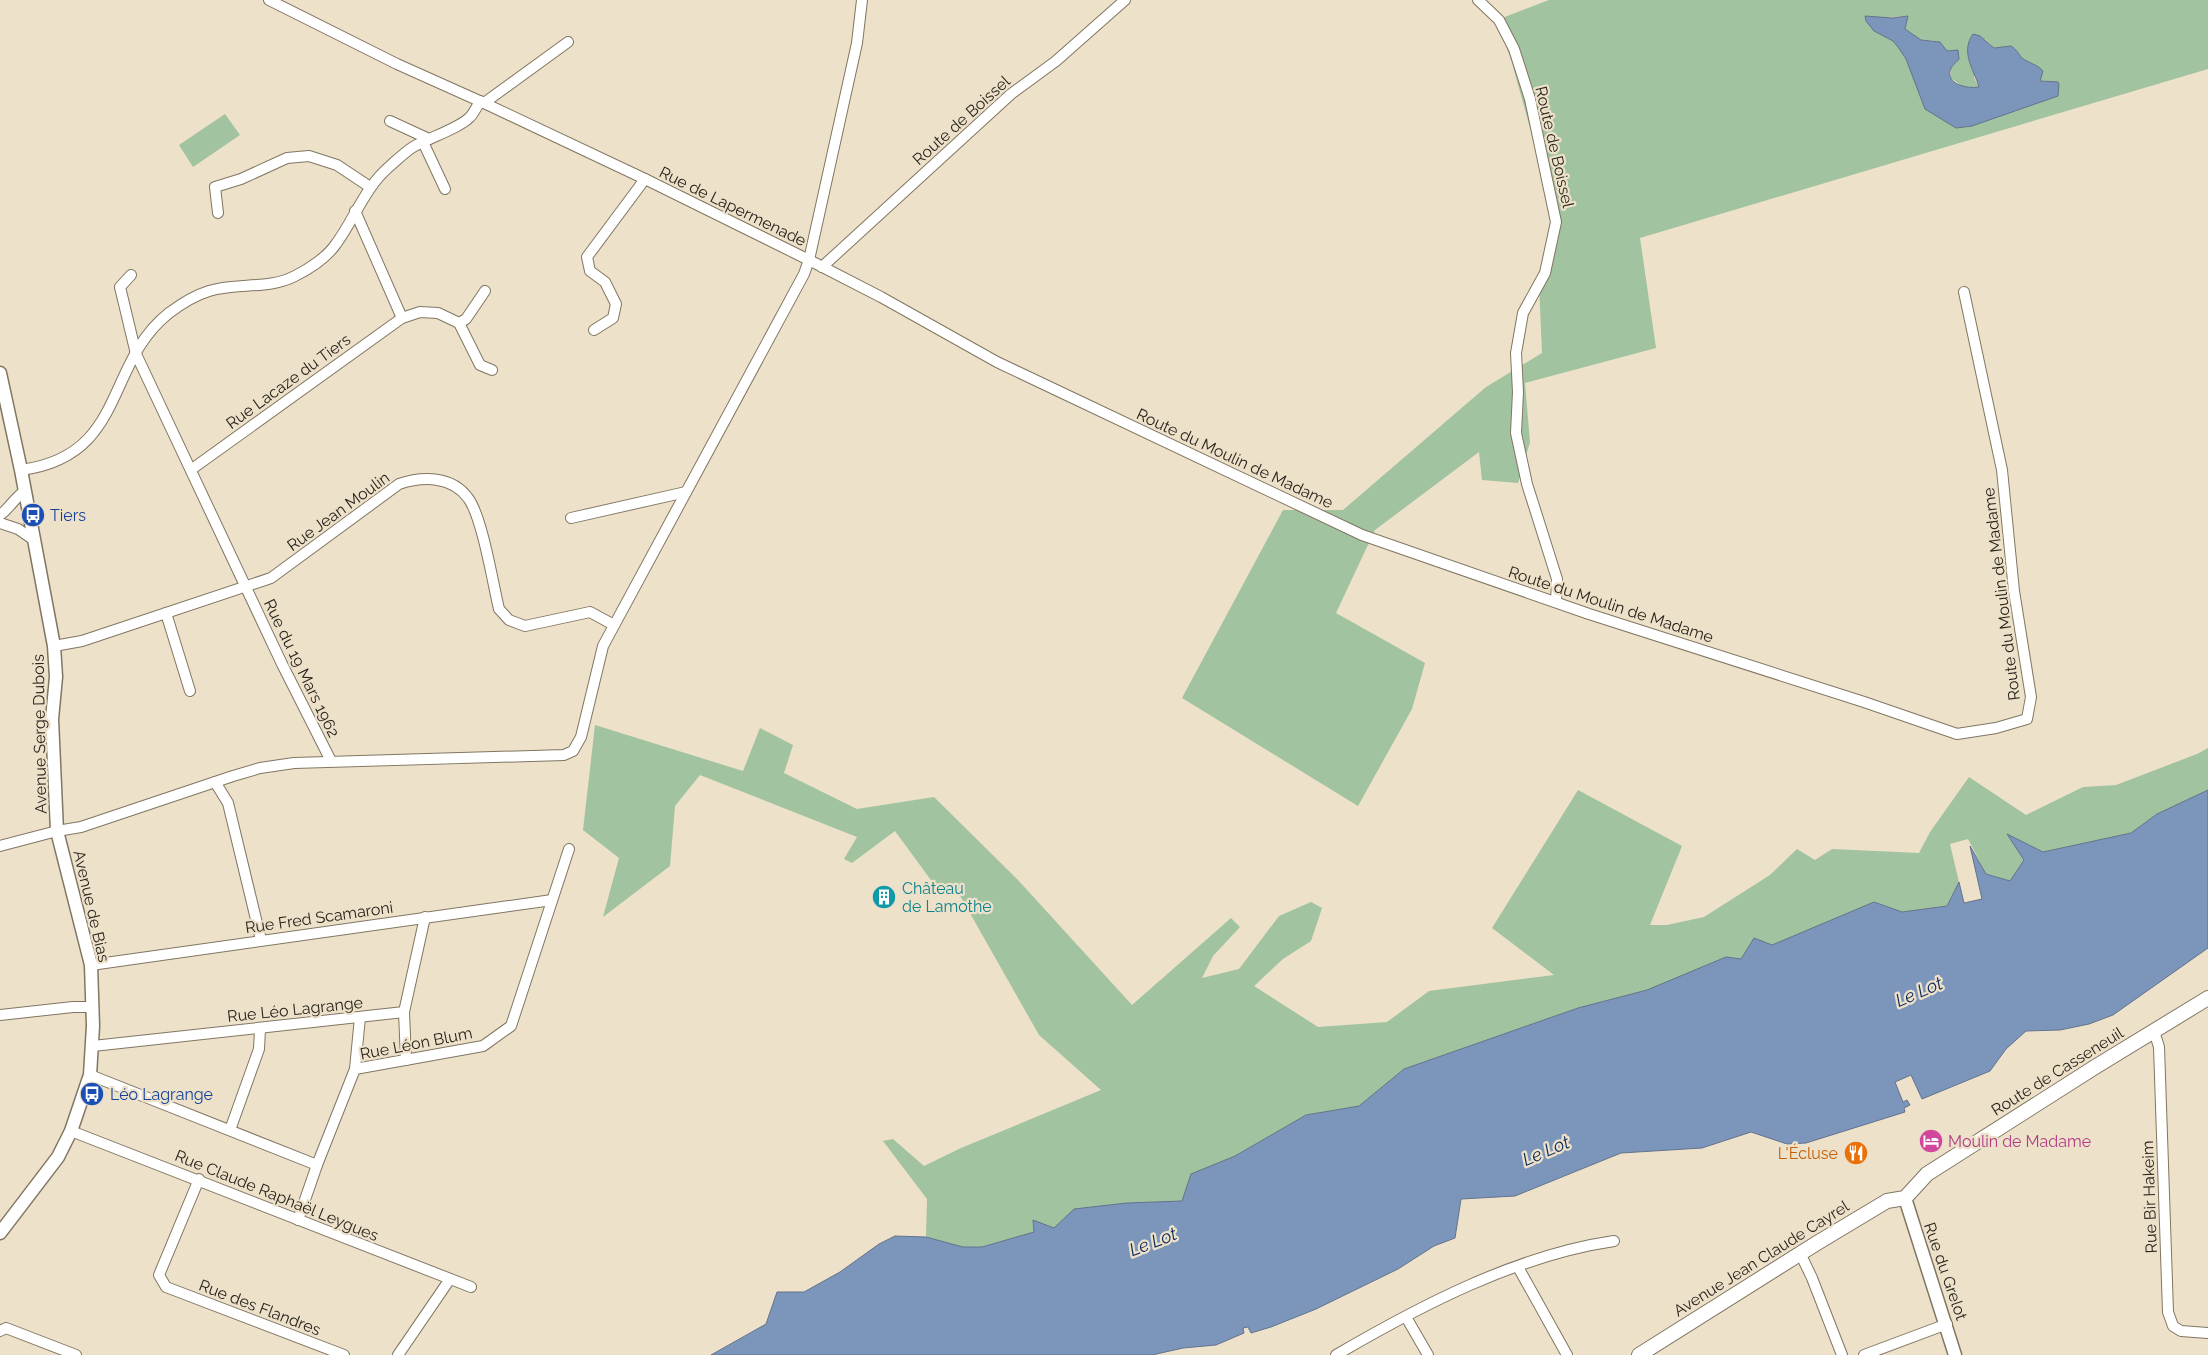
<svg xmlns="http://www.w3.org/2000/svg" width="2208" height="1355" viewBox="0 0 2208 1355" font-family="Raleway,sans-serif">
<rect width="100%" height="100%" fill="#ede1ca"/>
<g fill="#a1c39f" fill-rule="evenodd">
<path d="M1549 0H2208V69L1640 238 1656 348 1525 383 1530 442 1518 483 1482 480 1479 452 1375 530 1336 613 1425 663 1412 709 1358 806 1182 698 1283 510H1343L1486 387 1542 353 1539 284 1558 229 1512 63 1497 20ZM1908 16 1905 29 1921 40 1937 41 1957 62 1951 68V78L1963 87H1979L1974 78 1985 39 1994 48 2011 46C2016 50 2018 53 2022 58 2028 64 2037 64 2043 72L2039 81H2053C2022 100 1993 123 1956 128L1914 78 1906 59 1878 18Z"/>
<path d="M225 114 240 135 193 167 179 145Z"/>
<path d="M595 725 743 771 760 728 793 745 784 773 857 809 934 797 1018 880 1132 1005 1231 918 1240 927 1213 956 1202 978 1239 969 1279 916 1311 902 1322 908 1311 941 1283 959 1254 986 1318 1027 1387 1022 1429 991 1554 975 1492 928 1578 790 1682 846 1650 925H1667L1704 917 1770 875 1797 849 1815 860 1832 849 1919 853 1930 832 1969 777 2026 815 2083 787 2116 785 2197 754 2208 748V790L2157 814 2131 833 2042 852 2008 835 2025 860 2010 881 1986 874 1968 839 1950 844 1959 882 1947 906 1902 912 1874 902 1741 959 1647 990 1578 1008 1404 1069 1359 1106 1306 1115 1235 1156 1192 1174 1182 1201 1127 1203 1054 1228 1033 1221 1034 1232 982 1247H963L926 1237 927 1199 883 1141 893 1139 924 1166 961 1148 1101 1090 1039 1035 958 892 936 887 895 831 852 863 844 859 857 837 700 775 675 806 670 866 603 917 619 858 583 830Z"/>
</g>
<g fill="#7c95bb" stroke="#63738b">
<path d="M1865 16 1892 18 1908 16 1905 29 1921 40 1940 42 1947 51 1958 50 1959 59C1957 62 1953 65 1951 68 1944 85 1969 89 1979 87 1974 70 1960 52 1973 34L1980 36 1994 48 2011 46C2016 49 2018 53 2022 58 2028 63 2037 64 2043 71L2040 81 2058 82 2059 84 2058 96 1972 126 1956 128 1925 109 1906 59 1898 47 1893 41 1874 31 1866 21Z"/>
<path d="M2208 790V948L2113 1015 2089 1024 2060 1030 2026 1031 2006 1049 1990 1071 1922 1099 1911 1075 1895 1082 1903 1102 1907 1100 1910 1105 1904 1108 1905 1112 1806 1143 1787 1144 1751 1132 1702 1148 1621 1153 1515 1196 1461 1199 1455 1238 1434 1246 1398 1269 1316 1309 1271 1327 1251 1333 1248 1327 1243 1328 1244 1333 1216 1345 1183 1348 1152 1355H711L766 1324 777 1292H804L840 1272 879 1244 895 1236 926 1237 963 1247H982L1034 1232 1033 1220 1054 1228 1074 1209 1127 1203 1182 1201 1191 1174 1235 1156 1306 1115 1359 1106 1404 1069 1578 1008 1647 990 1726 957 1741 959 1754 938 1772 945 1874 902 1902 912 1947 906 1959 882 1964 903 1982 899 1970 846 1986 874 2010 881 2024 860 2007 834 2043 852 2131 833 2157 814Z"/>
</g>
<g fill="none" stroke-linecap="round" stroke-linejoin="round">
<g stroke="#807661" stroke-width="12">
<g id="minor">
<path d="M269 0 397 64 484 103 645 179 809 260 881 297 997 362 1362 535 1589 614 1864 702 1957 734 1996 728 2027 719 2031 697 2014 591 2002 470 1964 292"/>
<path d="M1478 0 1499 20 1514 49 1530 99 1556 222 1545 273 1523 313 1516 353 1518 392 1516 433 1527 484 1557 579 1556 602"/>
<path d="M484 103 568 42"/>
<path d="M390 121 429 139"/>
<path d="M423 142 445 189"/>
<path d="M355 211 402 318"/>
<path d="M218 213 215 187 241 179 287 158 309 156 337 165 370 187"/>
<path d="M822 267 1011 94 1056 61 1125 0"/>
<path d="M131 275 120 287 136 354 282 664 331 761"/>
<path d="M459 323 466 319 485 291"/>
<path d="M594 330 613 318 616 304 605 282 590 271 587 257 645 179"/>
<path d="M192 469 402 318 420 312 438 313 459 323 480 365 492 370"/>
<path d="M21 470C127 456 104 364 169 313 181 304 196 295 209 291 237 282 268 290 295 276 309 269 327 257 336 244 355 218 365 187 390 166 397 160 405 152 413 147 428 138 460 128 470 117 474 113 477 106 480 101"/>
<path d="M0 515C10 508 15 497 25 491"/>
<path d="M571 518 686 492"/>
<path d="M0 523 18 529 34 540"/>
<path d="M166 613 190 691"/>
<path d="M54 646 82 641 271 578 399 484C423 476 452 476 468 498 482 516 493 584 499 609L509 620 525 626 590 612 614 625"/>
<path d="M215 782 228 803 261 940"/>
<path d="M0 846 57 831 81 827 233 776 260 768 294 763 564 755 573 751 581 737 603 646 804 274 809 260 857 43 862 0"/>
<path d="M91 965 552 900"/>
<path d="M404 1012 406 1060"/>
<path d="M0 1015 73 1007H93"/>
<path d="M2154 1031 2159 1047 2168 1312 2173 1326 2181 1331 2208 1333"/>
<path d="M93 1046 404 1012 425 917"/>
<path d="M355 1069 360 1017"/>
<path d="M90 1075 317 1165"/>
<path d="M230 1130 259 1049 260 1029"/>
<path d="M71 1131 471 1287"/>
<path d="M199 1179 159 1275 166 1287 344 1355"/>
<path d="M298 1220 317 1165 355 1069 483 1046 511 1026 569 849"/>
<path d="M1800 1253 1812 1278 1842 1355"/>
<path d="M1518 1267 1567 1355"/>
<path d="M1406 1317 1428 1355"/>
<path d="M0 1331 6 1328 76 1355"/>
<path d="M398 1355 450 1279"/>
<path d="M1336 1355C1420 1306 1517 1255 1614 1241"/>
<path d="M1864 1355 1947 1324"/>
</g>
</g>
<g stroke="#807661" stroke-width="15">
<g id="tertiary">
<path d="M0 373 21 470 54 646 56 677 52 719 57 831 91 965 93 1026 90 1075 71 1131 58 1157 0 1233"/>
<path d="M1905 1198 1955 1355"/>
</g>
</g>
<g stroke="#807661" stroke-width="16">
<path id="secondary" d="M1639 1355 1817 1243 1887 1201 1905 1198 1927 1174 2095 1067 2208 998"/>
</g>
<use href="#minor" stroke="#fff" stroke-width="10"/>
<use href="#tertiary" stroke="#fff" stroke-width="12"/>
<use href="#secondary" stroke="#fff" stroke-width="14"/>
</g>
<defs>
<g id="bus-disc" transform="scale(1.25)"><circle r="9.5" fill="#1a4fb4" stroke="#ede1ca"/><path d="M-5-6H5V4H4V6H2V4H-2V6H-4V4H-5ZM-3.5-4V0h7V-4ZM-3.5 1.2v1.5H-2V1.2ZM2 1.2v1.5H3.5V1.2Z" fill="#fff"/></g>
<g id="building-disc" transform="scale(1.25)"><circle r="9.5" fill="#0f9aa8" stroke="#ede1ca"/><path d="M-4-6H4V6H1V3H-1V6H-4ZM-2.5-4.3h1.7v1.8h-1.7ZM.8-4.3h1.7v1.8H.8ZM-2.5-1h1.7V.8h-1.7ZM.8-1h1.7V.8H.8Z" fill="#fff"/></g>
<g id="hotel-disc" transform="scale(1.25)"><circle r="9.5" fill="#d1479c" stroke="#ede1ca"/><path d="M-6-4.5h1.5V1H6V5H4.5V3h-9V5H-6ZM-4 0a1.8 1.8 0 1 1 3.6 0ZM.5 0V-2.5h3Q6-2.5 6 0Z" fill="#fff"/></g>
<g id="restaurant-disc" transform="scale(1.25)"><circle r="9.5" fill="#e8710a" stroke="#ede1ca"/><path d="M-5-6h1v4h1v-4h1v4h1v-4h1v5L-1.5 .5V6h-2V.5L-5-1ZM5-6V6H3V1.5H1.5Q1.5-4 5-6Z" fill="#fff"/></g>
</defs>
<g fill-rule="evenodd">
<use href="#bus-disc" x="33" y="515"/>
<use href="#building-disc" x="884" y="897"/>
<use href="#bus-disc" x="92" y="1094"/>
<use href="#hotel-disc" x="1931" y="1141"/>
<use href="#restaurant-disc" x="1856" y="1153"/>
</g>
<g text-anchor="middle" stroke-width="4.5" stroke-linejoin="round" paint-order="stroke">
<g font-size="16" fill="#28231b" stroke="#ede1ca">
<text transform="translate(961 120) rotate(-42)" y="6">Route de Boissel</text>
<text transform="translate(1555 147) rotate(77)" y="6">Route de Boissel</text>
<text transform="translate(733 206) rotate(26)" y="6">Rue de Lapermenade</text>
<text transform="translate(288 381) rotate(-36)" y="6">Rue Lacaze du Tiers</text>
<text transform="translate(1235 458) rotate(25)" y="6">Route du Moulin de Madame</text>
<text transform="translate(338 511) rotate(-36)" y="6">Rue Jean Moulin</text>
<text transform="translate(2001 594) rotate(-97)" y="6">Route du Moulin de Madame</text>
<text transform="translate(1611 604) rotate(18)" y="6">Route du Moulin de Madame</text>
<text transform="translate(302 668) rotate(64)" y="6">Rue du 19 Mars 1962</text>
<text transform="translate(39 734) rotate(-91)" y="6">Avenue Serge Dubois</text>
<text transform="translate(92 906) rotate(77)" y="6">Avenue de Bias</text>
<text transform="translate(319 917) rotate(-8)" y="6">Rue Fred Scamaroni</text>
<text transform="translate(295 1009) rotate(-6)" y="6">Rue Léo Lagrange</text>
<text transform="translate(416 1043) rotate(-11)" y="6">Rue Léon Blum</text>
<text transform="translate(2057 1071) rotate(-32)" y="6">Route de Casseneuil</text>
<text transform="translate(277 1195) rotate(22)" y="6">Rue Claude Raphaël Leygues</text>
<text transform="translate(2149 1197) rotate(-92)" y="6">Rue Bir Hakeim</text>
<text transform="translate(1761 1258) rotate(-32)" y="6">Avenue Jean Claude Cayrel</text>
<text transform="translate(1946 1271) rotate(71)" y="6">Rue du Grelot</text>
<text transform="translate(260 1307) rotate(21)" y="6">Rue des Flandres</text>
</g>
<g font-size="16" fill="#164399" stroke="#ede1ca" text-anchor="start">
<text x="50" y="521">Tiers</text>
<text x="110" y="1100">Léo Lagrange</text>
</g>
<g font-size="16" fill="#0d838f" stroke="#ede1ca" text-anchor="start">
<text x="902" y="894">Château<tspan x="902" dy="18">de Lamothe</tspan></text>
</g>
<g font-size="16" fill="#b23c85" stroke="#ede1ca" text-anchor="start">
<text x="1948" y="1147">Moulin de Madame</text>
</g>
<g font-size="16" fill="#c56008" stroke="#ede1ca" text-anchor="end">
<text x="1838" y="1159">L'Écluse</text>
</g>
<g font-size="18" font-style="italic" fill="#092859" stroke="#ede1ca">
<text transform="translate(1919 992) rotate(-23)" y="6">Le Lot</text>
<text transform="translate(1546 1151) rotate(-23)" y="6">Le Lot</text>
<text transform="translate(1153 1242) rotate(-21)" y="6">Le Lot</text>
</g>
</g>
</svg>
